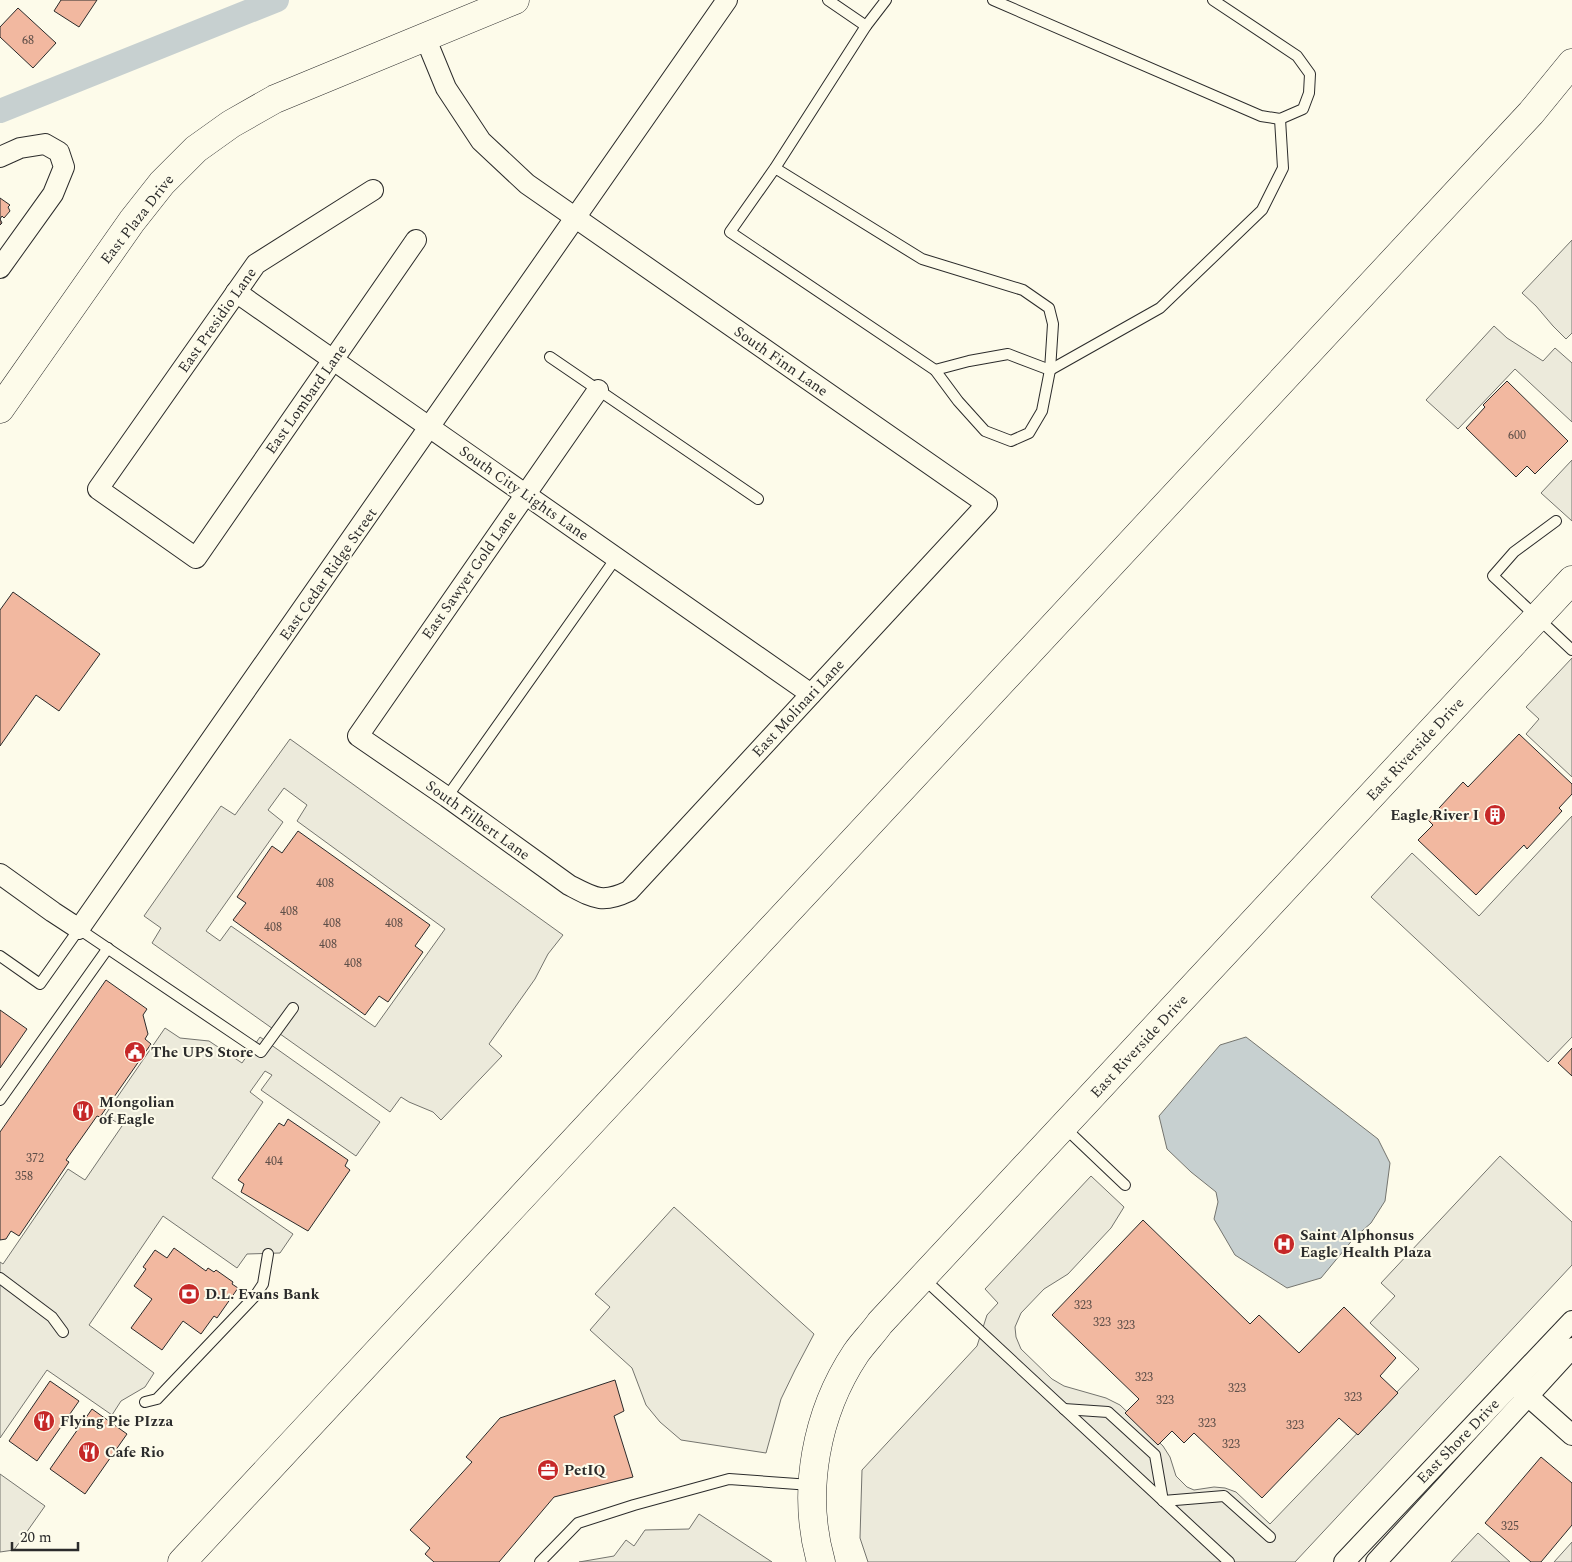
<svg xmlns="http://www.w3.org/2000/svg" width="1572" height="1562" viewBox="0 0 1572 1562" font-family="Spectral,serif">
<rect width="100%" height="100%" fill="#fdfbea"/>
<g fill="#eceadb" stroke="#74746e" fill-rule="evenodd">
<path d="M1572 240V333L1566 339 1553 326 1536 306 1522 293Z"/>
<path d="M1494 326 1507 338 1543 361 1555 348 1572 363V422L1515 369 1458 429 1426 400Z"/>
<path d="M1572 460V521L1541 493Z"/>
<path d="M1572 658V777L1526 734 1539 719 1526 707Z"/>
<path d="M290 739 563 935 548 954 535 979 489 1044 502 1056 441 1120 433 1112 409 1102 401 1097 390 1112 152 943 161 928 144 916 221 806 235 815ZM284 788 307 805 297 821 445 929 375 1027 231 926 220 941 206 931 283 822 268 810Z"/>
<path d="M1572 816V1037L1548 1062 1371 897 1412 853 1479 916Z"/>
<path d="M165 1028 180 1038 209 1041 242 1063 260 1037 380 1122 356 1156 261 1090 272 1075 265 1071 250 1092 263 1102 212 1178 293 1234 280 1253 247 1254 237 1268 163 1216 89 1325 154 1373 145 1387 121 1401 112 1415 47 1370 0 1438V1262L3 1264 68 1169 85 1180 122 1126 105 1115Z"/>
<path d="M1500 1156 1572 1222V1265L1295 1562H868L860 1538 862 1470 977 1346 987 1315 998 1303 985 1289 1091 1176 1124 1207 1111 1228 1068 1274 1044 1289 1021 1313 1015 1327 1016 1337 1021 1349 1052 1379 1064 1386 1106 1398 1120 1405 1163 1446 1170 1457 1176 1476 1187 1487 1194 1490 1214 1487 1225 1488 1236 1492 1270 1524 1419 1369 1370 1323 1395 1296 1381 1283Z"/>
<path d="M674 1207 814 1334 795 1370 781 1399 766 1453 681 1440 660 1422 646 1405 632 1368 590 1330 610 1307 595 1294Z"/>
<path d="M0 1474 45 1506 14 1550 0 1552Z"/>
<path d="M699 1514 772 1562H579L614 1556 626 1540 634 1546 645 1530 689 1529Z"/>
<path d="M1478 1533 1510 1562H1451Z"/>
<path d="M1572 1542V1562H1554Z"/>
</g>
<path fill="#c7d0d0" stroke="#74746e" d="M1246 1037 1378 1139 1390 1163 1385 1201 1371 1223 1354 1238 1321 1278 1287 1288 1235 1255 1214 1219 1218 1202 1216 1192 1191 1172 1167 1149 1159 1116 1220 1045Z"/>
<g fill="none" stroke-linecap="round" stroke-linejoin="round">
<path stroke="#c7d0d0" stroke-width="24" d="M0 111 277 0"/>
</g>
<g fill="#f2b8a0" stroke="#2b2b2b">
<path d="M61 0H97L79 27 54 11Z"/>
<path d="M18 8 56 43 33 68 0 37V27Z"/>
<path d="M0 198 10 205 8 207 10 211 4 218 2 216 0 219 2 223 0 225Z"/>
<path d="M1507 381 1568 441 1535 474 1527 466 1516 477 1466 428 1485 407 1483 405Z"/>
<path d="M13 592 100 654 59 711 36 695 0 746V610Z"/>
<path d="M1519 734 1572 784V794L1559 808 1562 811 1527 849 1524 845 1476 895 1418 840 1433 825 1428 820 1463 782 1468 787Z"/>
<path d="M298 831 430 925 415 946 423 952 388 1002 379 996 365 1015 233 920 246 903 237 897 272 846 282 853Z"/>
<path d="M106 980 147 1009 143 1015 148 1034 145 1039 151 1044 100 1117 97 1116 66 1160 69 1162 19 1236 11 1231 6 1239 0 1240V1132Z"/>
<path d="M0 1010 27 1029 0 1068Z"/>
<path d="M1572 1048V1076L1558 1063Z"/>
<path d="M288 1119 348 1160 345 1166 350 1170 308 1231 241 1192 244 1184 238 1180 279 1123 284 1126Z"/>
<path d="M1143 1220 1250 1324 1259 1315 1299 1353 1344 1307 1396 1358 1380 1376 1398 1393 1358 1435 1339 1418 1262 1498 1194 1433 1184 1443 1172 1431 1158 1445 1125 1413 1139 1399 1052 1315Z"/>
<path d="M174 1248 206 1271 208 1268 214 1272 216 1270 233 1282 232 1284 238 1288 217 1318 214 1316 201 1334 183 1321 162 1350 131 1328 152 1299 134 1286 146 1269 143 1267 155 1250 167 1258Z"/>
<path d="M615 1380 624 1411 614 1416 633 1477 554 1497 499 1562H434L425 1554 430 1548 410 1530 472 1462 466 1457 500 1418Z"/>
<path d="M50 1381 79 1401 37 1461 9 1441Z"/>
<path d="M92 1409 127 1434 85 1494 50 1469Z"/>
<path d="M1541 1457 1572 1483V1525L1541 1562H1531L1485 1523Z"/>
</g>
<g fill="none" stroke-linecap="round" stroke-linejoin="round">
<g stroke="#2b2b2b" stroke-width="12">
<g id="lane">
<path d="M993 0 1261 116 1280 119 1303 109 1309 93 1310 74 1297 56 1213 0"/>
<path d="M866 26 886 0"/>
<path d="M775 168 922 259 1023 290 1049 308 1053 324 1050 370 1042 411 1029 433 1011 441 985 431 958 401 935 370 730 232 775 168 866 26 828 0"/>
<path d="M550 357 758 499"/>
<path d="M935 370 969 361 1008 354 1050 370 1160 308 1262 210 1283 168 1280 119"/>
<path d="M1556 521 1514 552 1493 576 1572 650"/>
<path d="M447 797 616 558"/>
<path d="M0 956 40 984 79 929 261 1052 293 1008"/>
<path d="M0 1100 108 948"/>
<path d="M1064 1127 1125 1185"/>
<path d="M0 1278 52 1317 63 1332"/>
<path d="M923 1278 1229 1562"/>
<path d="M145 1402 157 1399 255 1296 263 1284 268 1254"/>
<path d="M1064 1409 1108 1412 1155 1455 1163 1501 1224 1496 1270 1537"/>
<path d="M540 1562 578 1523 634 1505 729 1479 811 1485"/>
</g>
</g>
<g stroke="#2b2b2b" stroke-width="22">
<g id="street">
<path d="M425 37 446 88 481 141 527 184 987 504 629 891C602 904 594 898 569 885L447 797 358 736 598 390"/>
<path d="M0 157 20 148 45 144 59 152 64 167 53 194 0 268"/>
<path d="M373 190 256 264 98 489 196 558 416 240"/>
<path d="M236 292 811 694"/>
<path d="M0 874 53 912 79 929 727 0"/>
<path d="M1519 1388 1572 1435"/>
<path d="M1344 1562 1572 1321"/>
<path d="M1376 1562 1572 1348"/>
</g>
</g>
<g stroke="#2b2b2b" stroke-width="29">
<g id="secondary">
<path d="M0 409 132 221 162 183 196 149 231 124 275 99 515 0"/>
<path d="M821 1562C801 1492 816 1413 856 1353 863 1343 873 1333 880 1323L1572 580"/>
</g>
</g>
<g stroke="#2b2b2b" stroke-width="29">
<path id="highway" d="M182 1562 1531 113 1572 63"/>
</g>
<use href="#lane" stroke="#fdfbea" stroke-width="10"/>
<use href="#street" stroke="#fdfbea" stroke-width="20"/>
<use href="#secondary" stroke="#fdfbea" stroke-width="28"/>
<use href="#highway" stroke="#fdfbea" stroke-width="28"/>
</g>
<defs>
<g id="building-disc" transform="scale(1.125)"><circle r="9.5" fill="#c62828" stroke="#fdfbea"/><path d="M-4-6H4V6H1V3H-1V6H-4ZM-2.5-4.3h1.7v1.8h-1.7ZM.8-4.3h1.7v1.8H.8ZM-2.5-1h1.7V.8h-1.7ZM.8-1h1.7V.8H.8Z" fill="#fff"/></g>
<g id="civic-disc" transform="scale(1.125)"><circle r="9.5" fill="#c62828" stroke="#fdfbea"/><path d="M-.6-6.5H3V-4.5H.6V-3L4-1V1h2V6H-6V1h2V-1L-.6-3ZM-1.2 2.5V6h2.4V2.5Z" fill="#fff"/></g>
<g id="restaurant-disc" transform="scale(1.125)"><circle r="9.5" fill="#c62828" stroke="#fdfbea"/><path d="M-5-6h1v4h1v-4h1v4h1v-4h1v5L-1.5 .5V6h-2V.5L-5-1ZM5-6V6H3V1.5H1.5Q1.5-4 5-6Z" fill="#fff"/></g>
<g id="hospital-disc" transform="scale(1.125)"><circle r="9.5" fill="#c62828" stroke="#fdfbea"/><path d="M-5-5h3v3.5h4V-5h3V5h-3V1.5h-4V5h-3Z" fill="#fff"/></g>
<g id="bank-disc" transform="scale(1.125)"><circle r="9.5" fill="#c62828" stroke="#fdfbea"/><path d="M-6-4H6V4H-6ZM0-2.3a2.3 2.3 0 1 0 0 4.6a2.3 2.3 0 1 0 0-4.6Z" fill="#fff"/></g>
<g id="office-disc" transform="scale(1.125)"><circle r="9.5" fill="#c62828" stroke="#fdfbea"/><path d="M-6-3h4V-5.5h4V-3h4V5H-6ZM-1-4.5V-3h2v-1.5ZM-6 0V1H6V0Z" fill="#fff"/></g>
</defs>
<g fill-rule="evenodd">
<use href="#building-disc" x="1495" y="815"/>
<use href="#civic-disc" x="135" y="1052"/>
<use href="#restaurant-disc" x="83" y="1111"/>
<use href="#hospital-disc" x="1284" y="1244"/>
<use href="#bank-disc" x="189" y="1294"/>
<use href="#restaurant-disc" x="44" y="1421"/>
<use href="#restaurant-disc" x="89" y="1452"/>
<use href="#office-disc" x="548" y="1470"/>
</g>
<g text-anchor="middle" stroke-width="4" stroke-linejoin="round" paint-order="stroke">
<g font-size="12" fill="#5d4e48">
<text x="28" y="44">68</text>
<text x="1517" y="439">600</text>
<text x="325" y="887">408</text>
<text x="289" y="915">408</text>
<text x="332" y="927">408</text>
<text x="394" y="927">408</text>
<text x="273" y="931">408</text>
<text x="328" y="948">408</text>
<text x="353" y="967">408</text>
<text x="35" y="1162">372</text>
<text x="274" y="1165">404</text>
<text x="24" y="1180">358</text>
<text x="1083" y="1309">323</text>
<text x="1102" y="1326">323</text>
<text x="1126" y="1329">323</text>
<text x="1144" y="1381">323</text>
<text x="1237" y="1392">323</text>
<text x="1353" y="1401">323</text>
<text x="1165" y="1404">323</text>
<text x="1207" y="1427">323</text>
<text x="1295" y="1429">323</text>
<text x="1231" y="1448">323</text>
<text x="1510" y="1530">325</text>
</g>
<g font-size="15" fill="#2b2b2b" stroke="#fdfbea">
<text transform="translate(137 219) rotate(-52)" y="5">East Plaza Drive</text>
<text transform="translate(217 320) rotate(-55)" y="5">East Presidio Lane</text>
<text transform="translate(781 361) rotate(35)" y="5">South Finn Lane</text>
<text transform="translate(306 399) rotate(-55)" y="5">East Lombard Lane</text>
<text transform="translate(524 493) rotate(35)" y="5">South City Lights Lane</text>
<text transform="translate(328 574) rotate(-55)" y="5">East Cedar Ridge Street</text>
<text transform="translate(469 575) rotate(-55)" y="5">East Sawyer Gold Lane</text>
<text transform="translate(798 708) rotate(-47)" y="5">East Molinari Lane</text>
<text transform="translate(1415 749) rotate(-47)" y="5">East Riverside Drive</text>
<text transform="translate(478 820) rotate(36)" y="5">South Filbert Lane</text>
<text transform="translate(1139 1046) rotate(-47)" y="5">East Riverside Drive</text>
<text transform="translate(1458 1441) rotate(-46)" y="5">East Shore Drive</text>
</g>
<g font-size="15" font-weight="bold" fill="#2b2b2b" stroke="#fdfbea" text-anchor="start">
<text x="1479" y="820" text-anchor="end">Eagle River I</text>
<text x="151" y="1057">The UPS Store</text>
<text x="99" y="1107">Mongolian<tspan x="99" dy="17">of Eagle</tspan></text>
<text x="1300" y="1240">Saint Alphonsus<tspan x="1300" dy="17">Eagle Health Plaza</tspan></text>
<text x="205" y="1299">D.L. Evans Bank</text>
<text x="60" y="1426">Flying Pie PIzza</text>
<text x="105" y="1457">Cafe Rio</text>
<text x="564" y="1475">PetIQ</text>
</g>
</g>
<path d="M12 1542v8h66v-8" fill="none" stroke="#2b2b2b" stroke-width="2.5"/>
<text x="20" y="1542" font-size="15" fill="#2b2b2b" stroke="#fdfbea" stroke-width="4" paint-order="stroke">20 m</text>
</svg>
